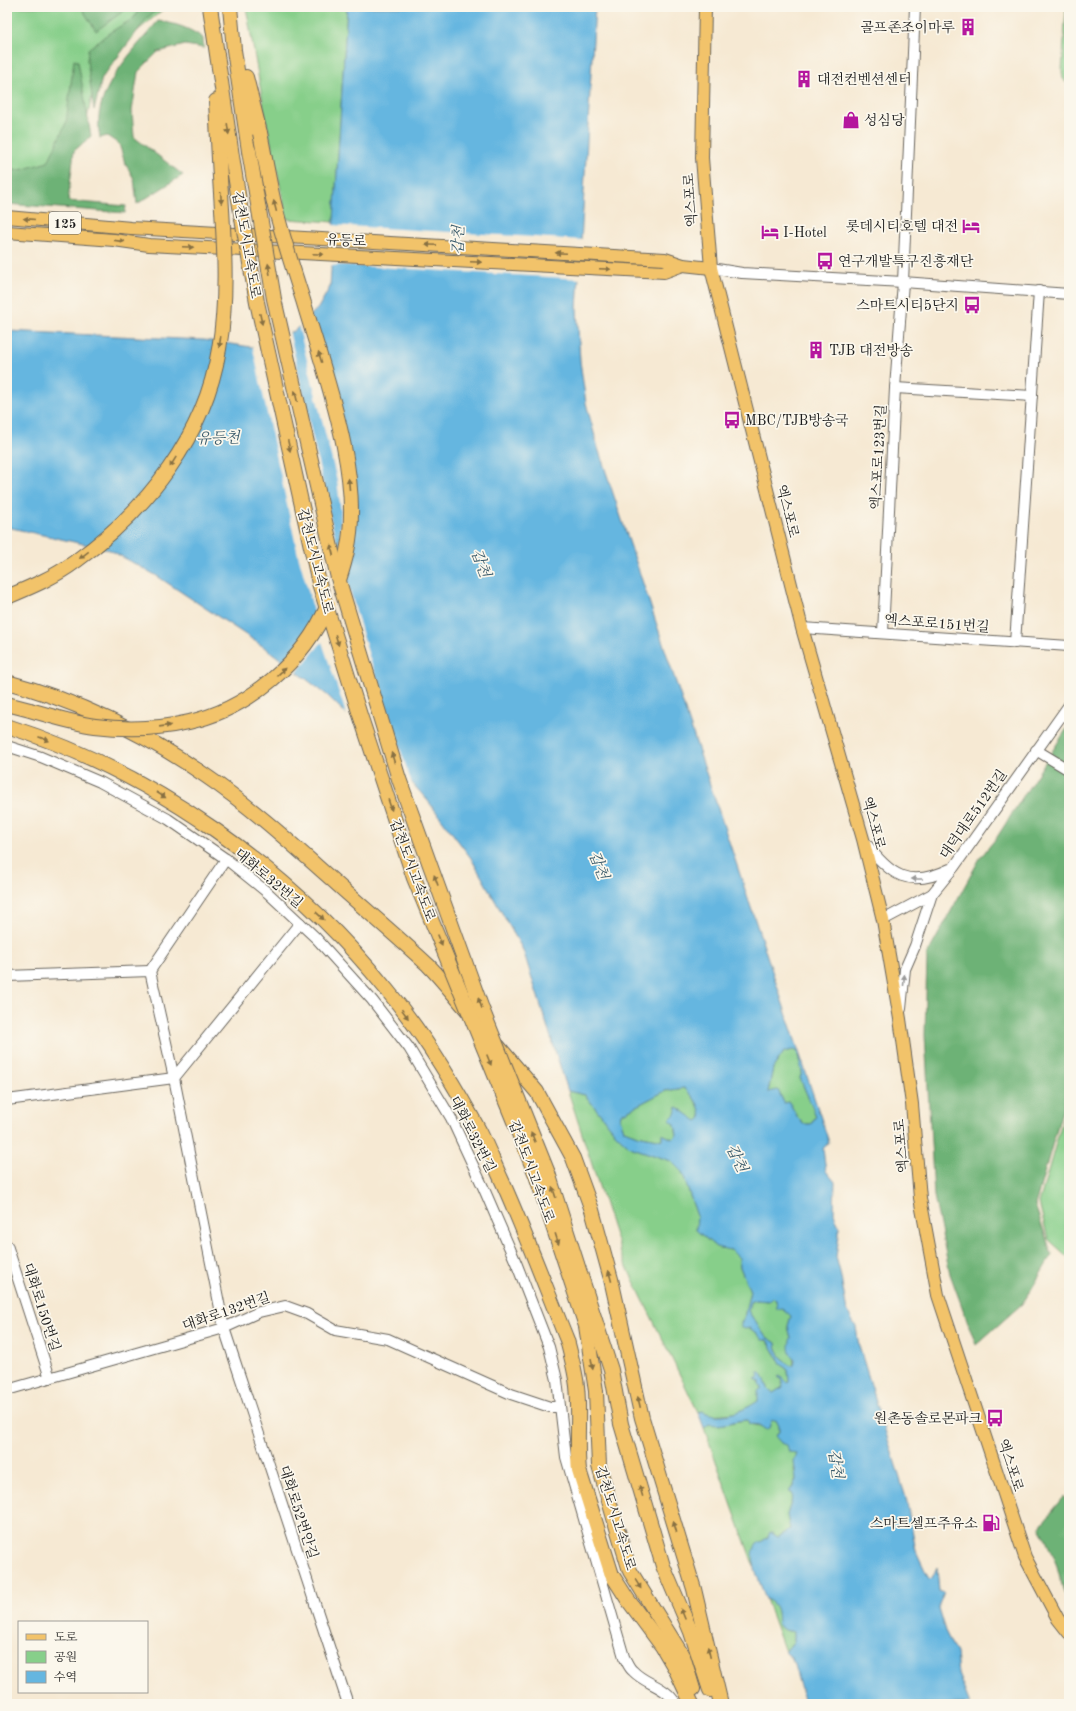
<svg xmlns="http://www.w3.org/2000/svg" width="1076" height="1711" viewBox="0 0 1076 1711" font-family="'Old Standard TT','Noto Serif KR',serif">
<rect width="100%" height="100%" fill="#fbf7ec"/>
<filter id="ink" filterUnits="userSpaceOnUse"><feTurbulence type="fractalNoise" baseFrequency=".025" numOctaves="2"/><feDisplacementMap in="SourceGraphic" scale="8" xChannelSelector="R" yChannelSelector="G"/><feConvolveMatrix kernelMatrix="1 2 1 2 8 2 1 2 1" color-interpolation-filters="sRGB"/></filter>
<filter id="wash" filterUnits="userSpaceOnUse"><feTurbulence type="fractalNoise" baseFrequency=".012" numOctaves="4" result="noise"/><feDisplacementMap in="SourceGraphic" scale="16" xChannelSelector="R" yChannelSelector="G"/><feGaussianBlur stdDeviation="0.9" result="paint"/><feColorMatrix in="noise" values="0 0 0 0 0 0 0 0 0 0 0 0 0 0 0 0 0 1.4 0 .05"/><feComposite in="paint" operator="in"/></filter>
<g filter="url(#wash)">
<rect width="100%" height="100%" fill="#f6e9d3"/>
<g fill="#87cf8a" stroke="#527653">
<path d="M7 7H166L110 54 96 76 83 138 7 199Z"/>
<path d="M246 7H347L334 222 287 219 266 120Z"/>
<path d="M1066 7H1069V84L1063 79 1062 71Z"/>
<path d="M793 1050 797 1051 802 1072 800 1078 816 1116 811 1124H803L798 1118 789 1103H784L781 1096 768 1092 773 1068 784 1052Z"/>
<path d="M684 1088C694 1097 700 1104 701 1118L697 1122 677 1107 675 1124 677 1136 673 1139 662 1134V1140L637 1135 624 1130 620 1119 621 1114 665 1091Z"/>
<path d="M568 1091 585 1095 617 1135 630 1147 671 1161 682 1172 697 1216 696 1230 716 1247 731 1250 739 1258 740 1267 750 1291 744 1318 741 1323 757 1333 759 1336 769 1342 782 1365 788 1370 789 1381 787 1383 782 1378 778 1377 781 1379 783 1387 773 1393 770 1391 759 1373 760 1376 757 1380 760 1382 762 1388 758 1394 759 1396 758 1401 756 1403 736 1413 710 1415 702 1411 698 1412 622 1257Z"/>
<path d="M1069 1097V1258L1048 1239 1039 1203Z"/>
<path d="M772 1297 791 1316 788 1326 791 1338 794 1365 790 1366C784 1360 775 1352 776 1343L765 1336 748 1311 750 1302 756 1300 769 1301Z"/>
<path d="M776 1419 779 1426V1432L775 1435 797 1453 794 1470 796 1479 789 1492 792 1493 793 1496 787 1515 790 1530 778 1537H768L757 1545 754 1551V1567L704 1428 709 1424C726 1427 733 1420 748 1420L749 1424 769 1428 771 1421Z"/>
<path d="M766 1599C780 1605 777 1612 778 1625L784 1630 794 1632V1641L785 1652Z"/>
</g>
<g fill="#6db276" stroke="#446749">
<path d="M81 7H129L96 31Z"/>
<path d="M140 7H162L148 17 102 78 94 110 87 61 88 49 109 33 134 18Z"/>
<path d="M158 21C174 23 190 28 203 38L204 48 185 45 158 52 138 72 132 111 134 137 183 175 137 204 134 179 125 163 119 144 107 136 100 138C90 92 131 54 158 21Z"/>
<path d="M74 60 78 61 91 136 74 151 68 201 126 206 125 213 7 204V170H20L48 162 66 123Z"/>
<path d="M1069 725V1087L1035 1205 1052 1255 1023 1303 976 1345 950 1274 934 1196 925 1035 927 955 980 858 997 837Z"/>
<path d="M1064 1497 1069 1502V1601L1064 1593 1057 1566 1040 1526Z"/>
</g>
<path fill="#65b6e0" stroke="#40697e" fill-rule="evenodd" d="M347 7H595L577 309 580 361 586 403 598 448 829 1142 823 1149 826 1171 835 1182 834 1213 839 1227V1235L836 1257 840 1272 847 1311 856 1327 859 1346 906 1498 916 1551 929 1579 932 1578 937 1567 939 1591 944 1593 938 1608 945 1631 956 1653 958 1674 970 1704H805L792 1658 785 1652 794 1641V1632L784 1630 778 1625C777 1613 779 1605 766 1599 762 1587 746 1556 757 1544 760 1542 765 1540 768 1537L770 1532 778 1537 790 1530 787 1515 793 1496 792 1493 789 1492 796 1480 794 1461 797 1453 789 1452 787 1445 781 1443 775 1436 779 1432V1426L776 1420 771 1421 769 1428 766 1430 759 1425 749 1424 748 1420C732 1420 726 1427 709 1424L704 1428 698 1412 702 1411C721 1421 743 1411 758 1401V1391L762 1388 760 1385V1381L755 1379 760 1376 758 1372H761C767 1380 765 1388 773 1393L783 1387 781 1379 778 1377 780 1376 787 1383 789 1381 788 1370 782 1365 768 1340H762L757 1333 749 1328 745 1329 741 1327V1323L744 1318 750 1291 740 1267 739 1258 731 1250 716 1247 696 1230 697 1216 682 1172 671 1161 630 1147 617 1135 585 1095 568 1091 523 950 471 858 428 801 382 749 327 695 267 649 157 576 110 550 7 527V331L204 340 251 347 294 331 318 308 330 287ZM793 1050 797 1051 802 1072 800 1078 816 1116 811 1124H803L798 1118 789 1102 784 1103 778 1090 768 1092 773 1068 784 1052ZM684 1088C694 1097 700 1104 701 1118L697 1121 677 1107 675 1114 669 1120 675 1124 677 1135 673 1139 662 1134V1140L637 1135 624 1130 620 1119 621 1114 665 1091ZM773 1297 776 1300 777 1309 782 1308 791 1316 788 1326 791 1338C788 1345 788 1354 795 1359L794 1365 790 1366C784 1360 775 1352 776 1343L765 1336 748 1311 750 1302 756 1300 769 1301Z"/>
<g fill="#f6e9d3">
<path d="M332 225 583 240 581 279 343 265 329 266Z"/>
<path d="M309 314 348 472 346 577 369 656 413 787 381 750 347 716 322 642 296 673 283 664 317 622 298 555 252 344 289 330 331 521 340 553 341 512 337 480 298 324Z"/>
</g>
</g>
<g filter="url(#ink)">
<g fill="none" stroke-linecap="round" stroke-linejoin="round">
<g stroke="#68645c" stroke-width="12">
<g id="minor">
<path d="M711 268 742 273 903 282 1069 294"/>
<path d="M895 388 1032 396"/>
<path d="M802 628 1069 646"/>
<path d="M883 633 895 388 903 282 915 7"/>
<path d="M1015 643 1039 291"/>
<path d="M7 746 41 757 100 782 168 819 226 859 268 893 316 938 372 1000 409 1048 451 1118 484 1189 517 1265 549 1347 557 1380 566 1457 624 1657C627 1662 629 1668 633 1671 646 1685 665 1685 676 1704"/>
<path d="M1036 750 1069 770"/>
<path d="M865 842C890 876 909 889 950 869"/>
<path d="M883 920 932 894 954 867 1069 705"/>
<path d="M150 971 226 859"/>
<path d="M7 976 150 971 174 1078 224 1328 348 1704"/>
<path d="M901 1009 905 969 915 946 932 894"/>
<path d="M7 1100 174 1078 300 923"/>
<path d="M7 1245 50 1378"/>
<path d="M7 1390 224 1328 259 1312 285 1306 307 1314 335 1330 388 1339 511 1394 550 1407H560"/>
</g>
</g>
<g stroke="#68645c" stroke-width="14">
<g id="major">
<path d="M705 7 702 158 711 268 802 628 863 839 883 920 900 1019 912 1104 920 1198 938 1295 1025 1557 1058 1619 1069 1633"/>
<path d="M7 217 131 228 665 259 683 265 711 268"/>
<path d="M7 232 114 240 149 245 664 272 683 265"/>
</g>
</g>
<g stroke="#68645c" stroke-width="16">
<g id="highway">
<path d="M210 7 232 156"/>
<path d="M230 7 234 50 249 151"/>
<path d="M246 77 260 133"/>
<path d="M216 101 219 159"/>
<path d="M7 682C78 701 147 735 206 776 253 808 295 847 337 884 367 911 398 937 428 965 442 979 454 995 468 1011"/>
<path d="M7 704 30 710"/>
<path d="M7 726C155 773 290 870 387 990 423 1033 453 1082 480 1132 488 1148 495 1166 503 1183 526 1235 546 1288 567 1340 571 1355 575 1370 577 1386 580 1414 576 1442 579 1470L612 1575 628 1600 662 1646 676 1670 692 1704"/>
<path d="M498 1046 537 1092 573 1158 592 1210 611 1279 642 1418 694 1589 721 1704"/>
<path d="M548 1173 611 1370 621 1424 663 1566 691 1632 710 1690"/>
<path d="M536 1175 586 1326 596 1391 599 1466 614 1518 630 1571 679 1650 684 1659 693 1689"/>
</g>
</g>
<use href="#minor" stroke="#fff" stroke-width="10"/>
<use href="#major" stroke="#f2c36a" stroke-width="12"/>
<use href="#highway" stroke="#f2c36a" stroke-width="14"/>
<g stroke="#68645c" stroke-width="16" stroke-linecap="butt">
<g id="highway-bridge">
<path d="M260 133C265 157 269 183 275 207 283 238 293 269 303 300 324 372 364 477 347 551 345 561 342 571 339 580"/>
<path d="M249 151 274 299 338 578 399 779 482 1009 548 1173"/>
<path d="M232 156 242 219 257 302 319 583 360 715 414 878 536 1175"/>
<path d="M7 597C31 587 55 577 76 561 147 510 205 436 219 349 230 286 222 221 219 159"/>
<path d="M30 710C51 716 73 723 95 726 126 730 158 729 189 722 249 709 304 661 328 605"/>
</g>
</g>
<use href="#highway-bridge" stroke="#f2c36a" stroke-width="14"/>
</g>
<defs><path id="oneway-solid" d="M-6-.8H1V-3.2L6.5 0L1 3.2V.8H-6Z"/></defs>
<g fill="#877043">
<use href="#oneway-solid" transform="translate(228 129) rotate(82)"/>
<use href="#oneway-solid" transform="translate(221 198) rotate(87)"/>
<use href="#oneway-solid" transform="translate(275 206) rotate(-104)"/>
<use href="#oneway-solid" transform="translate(29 219) rotate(-175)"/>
<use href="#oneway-solid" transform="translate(119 241) rotate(7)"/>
<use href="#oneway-solid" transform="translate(431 245) rotate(-177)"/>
<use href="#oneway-solid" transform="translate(188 247) rotate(3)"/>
<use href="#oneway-solid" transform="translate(561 253) rotate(-177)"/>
<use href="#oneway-solid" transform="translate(318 254) rotate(3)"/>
<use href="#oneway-solid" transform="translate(476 262) rotate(3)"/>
<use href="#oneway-solid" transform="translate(269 269) rotate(-99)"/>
<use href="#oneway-solid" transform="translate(605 269) rotate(3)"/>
<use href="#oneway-solid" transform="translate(261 319) rotate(78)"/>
<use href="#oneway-solid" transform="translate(220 342) rotate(97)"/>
<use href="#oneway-solid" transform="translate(320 357) rotate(-107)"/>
<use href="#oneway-solid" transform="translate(296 396) rotate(-103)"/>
<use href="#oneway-solid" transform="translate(289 446) rotate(78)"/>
<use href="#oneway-solid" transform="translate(173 462) rotate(122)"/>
<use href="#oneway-solid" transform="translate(349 484) rotate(-95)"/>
<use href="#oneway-solid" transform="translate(332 550) rotate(-103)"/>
<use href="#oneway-solid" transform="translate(84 555) rotate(142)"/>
<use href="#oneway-solid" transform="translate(337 640) rotate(73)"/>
<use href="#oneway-solid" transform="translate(281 672) rotate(-44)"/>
<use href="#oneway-solid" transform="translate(165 726) rotate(-8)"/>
<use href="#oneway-solid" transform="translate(44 739) rotate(21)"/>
<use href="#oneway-solid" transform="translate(393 758) rotate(-107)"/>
<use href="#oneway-solid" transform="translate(161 795) rotate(31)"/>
<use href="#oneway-solid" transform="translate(390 805) rotate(72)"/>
<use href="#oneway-solid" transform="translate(436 880) rotate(-110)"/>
<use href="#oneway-solid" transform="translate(320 916) rotate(43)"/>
<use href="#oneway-solid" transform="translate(440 940) rotate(68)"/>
<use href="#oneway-solid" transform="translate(480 1003) rotate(-110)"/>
<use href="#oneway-solid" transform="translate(405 1014) rotate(54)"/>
<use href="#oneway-solid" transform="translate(489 1060) rotate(68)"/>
<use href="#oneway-solid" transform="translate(533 1137) rotate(-112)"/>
<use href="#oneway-solid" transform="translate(554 1192) rotate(-108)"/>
<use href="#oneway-solid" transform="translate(557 1239) rotate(72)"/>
<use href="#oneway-solid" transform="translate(610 1276) rotate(-105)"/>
<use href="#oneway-solid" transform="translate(592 1364) rotate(81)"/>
<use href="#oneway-solid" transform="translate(639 1402) rotate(-103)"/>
<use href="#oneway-solid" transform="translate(641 1491) rotate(-107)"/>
<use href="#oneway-solid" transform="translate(675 1527) rotate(-107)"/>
<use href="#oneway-solid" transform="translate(638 1584) rotate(58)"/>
<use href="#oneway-solid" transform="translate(683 1614) rotate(-112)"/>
<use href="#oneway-solid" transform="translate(709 1652) rotate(-103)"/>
</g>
<g fill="#999">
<use href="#oneway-solid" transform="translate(917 879) rotate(-180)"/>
<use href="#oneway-solid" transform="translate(904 980) rotate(-85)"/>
</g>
</g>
<defs>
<g id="building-bare" transform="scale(1.38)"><path d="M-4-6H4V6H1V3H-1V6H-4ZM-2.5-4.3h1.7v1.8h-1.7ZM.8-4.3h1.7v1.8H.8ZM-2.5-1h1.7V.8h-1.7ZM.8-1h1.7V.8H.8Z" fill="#b5179e" stroke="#fbf7ec" stroke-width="2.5" paint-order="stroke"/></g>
<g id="shop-bare" transform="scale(1.38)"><path d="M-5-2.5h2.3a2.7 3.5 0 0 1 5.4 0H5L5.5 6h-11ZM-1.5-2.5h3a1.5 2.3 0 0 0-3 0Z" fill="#b5179e" stroke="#fbf7ec" stroke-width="2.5" paint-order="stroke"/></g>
<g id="hotel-bare" transform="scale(1.38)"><path d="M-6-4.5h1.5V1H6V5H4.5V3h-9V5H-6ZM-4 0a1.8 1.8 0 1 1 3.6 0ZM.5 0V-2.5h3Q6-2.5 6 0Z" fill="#b5179e" stroke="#fbf7ec" stroke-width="2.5" paint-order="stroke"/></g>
<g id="bus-bare" transform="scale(1.38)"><path d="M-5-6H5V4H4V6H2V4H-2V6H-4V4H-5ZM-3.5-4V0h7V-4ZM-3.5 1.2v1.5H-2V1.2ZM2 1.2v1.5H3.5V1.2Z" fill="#b5179e" stroke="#fbf7ec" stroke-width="2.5" paint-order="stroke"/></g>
<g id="fuel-bare" transform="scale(1.38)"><path d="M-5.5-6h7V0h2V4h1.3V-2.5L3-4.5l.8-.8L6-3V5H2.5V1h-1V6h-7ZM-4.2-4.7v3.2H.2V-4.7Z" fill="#b5179e" stroke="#fbf7ec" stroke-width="2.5" paint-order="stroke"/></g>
</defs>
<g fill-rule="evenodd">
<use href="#building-bare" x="968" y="27"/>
<use href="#building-bare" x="804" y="79"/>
<use href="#shop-bare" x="851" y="120"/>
<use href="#hotel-bare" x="971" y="226"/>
<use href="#hotel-bare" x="770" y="232"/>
<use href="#bus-bare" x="825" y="261"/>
<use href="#bus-bare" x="972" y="305"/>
<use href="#building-bare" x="816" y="350"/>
<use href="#bus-bare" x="732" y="420"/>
<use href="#bus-bare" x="995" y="1418"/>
<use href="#fuel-bare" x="991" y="1523"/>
</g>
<g text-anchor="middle" stroke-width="3.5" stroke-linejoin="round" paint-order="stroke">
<rect fill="#fbf7ec" stroke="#5f5e5a" stroke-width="1" x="49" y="212" width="32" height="22" rx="3"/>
<g font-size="13" font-weight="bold" fill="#1c1c1c">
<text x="65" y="228">125</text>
</g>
<g font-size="14" fill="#1c1c1c" stroke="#fbf7ec" text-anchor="start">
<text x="955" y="32" text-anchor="end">골프존조이마루</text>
<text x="817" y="84">대전컨벤션센터</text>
<text x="864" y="125">성심당</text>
<text x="958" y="231" text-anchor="end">롯데시티호텔 대전</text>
<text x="783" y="237">I-Hotel</text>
<text x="838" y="266">연구개발특구진흥재단</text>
<text x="959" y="310" text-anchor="end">스마트시티5단지</text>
<text x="829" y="355">TJB 대전방송</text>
<text x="745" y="425">MBC/TJB방송국</text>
<text x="982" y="1423" text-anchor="end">원촌동솔로몬파크</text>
<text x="978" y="1528" text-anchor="end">스마트셀프주유소</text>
</g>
<g font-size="14" fill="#1c1c1c" stroke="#fbf7ec">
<text transform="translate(690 200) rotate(-94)" y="5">엑스포로</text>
<text transform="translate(346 240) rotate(3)" y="5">유등로</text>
<text transform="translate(247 245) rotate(80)" y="5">갑천도시고속도로</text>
<text transform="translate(878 457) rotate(-87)" y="5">엑스포로123번길</text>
<text transform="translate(788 511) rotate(76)" y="5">엑스포로</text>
<text transform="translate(316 561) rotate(76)" y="5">갑천도시고속도로</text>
<text transform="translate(937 623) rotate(4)" y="5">엑스포로151번길</text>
<text transform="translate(973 814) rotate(-55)" y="5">대덕대로512번길</text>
<text transform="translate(874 823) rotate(75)" y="5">엑스포로</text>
<text transform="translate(413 870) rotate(70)" y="5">갑천도시고속도로</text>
<text transform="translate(269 878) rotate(40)" y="5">대화로32번길</text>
<text transform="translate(473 1134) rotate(63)" y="5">대화로32번길</text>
<text transform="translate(901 1146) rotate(-95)" y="5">엑스포로</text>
<text transform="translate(532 1171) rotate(70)" y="5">갑천도시고속도로</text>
<text transform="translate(42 1307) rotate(72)" y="5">대화로150번길</text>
<text transform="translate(226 1311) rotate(-19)" y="5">대화로132번길</text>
<text transform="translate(1011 1465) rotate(72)" y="5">엑스포로</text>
<text transform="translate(299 1512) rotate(72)" y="5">대화로52번안길</text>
<text transform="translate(616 1518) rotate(73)" y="5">갑천도시고속도로</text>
</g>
<g font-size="15" font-style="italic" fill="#395a6a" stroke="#fbf7ec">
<text transform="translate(458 240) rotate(-88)" y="5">갑천</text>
<text transform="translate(218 438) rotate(-1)" y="5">유등천</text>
<text transform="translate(481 563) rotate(69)" y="5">갑천</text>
<text transform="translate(599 865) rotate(68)" y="5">갑천</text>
<text transform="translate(737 1158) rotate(64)" y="5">갑천</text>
<text transform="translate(836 1464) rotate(81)" y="5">갑천</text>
</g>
</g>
<rect width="1076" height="1711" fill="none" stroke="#fbf7ec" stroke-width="24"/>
<rect x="18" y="1621" width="130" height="72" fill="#fbf7ec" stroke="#a29f99"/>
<rect x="26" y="1634" width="20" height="6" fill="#f2c36a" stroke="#a29f99"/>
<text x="54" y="1641" font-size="12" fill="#1c1c1c">도로</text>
<rect x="26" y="1651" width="20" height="12" fill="#87cf8a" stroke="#a29f99"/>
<text x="54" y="1661" font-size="12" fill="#1c1c1c">공원</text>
<rect x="26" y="1671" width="20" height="12" fill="#65b6e0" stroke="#a29f99"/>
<text x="54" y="1681" font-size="12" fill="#1c1c1c">수역</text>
</svg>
